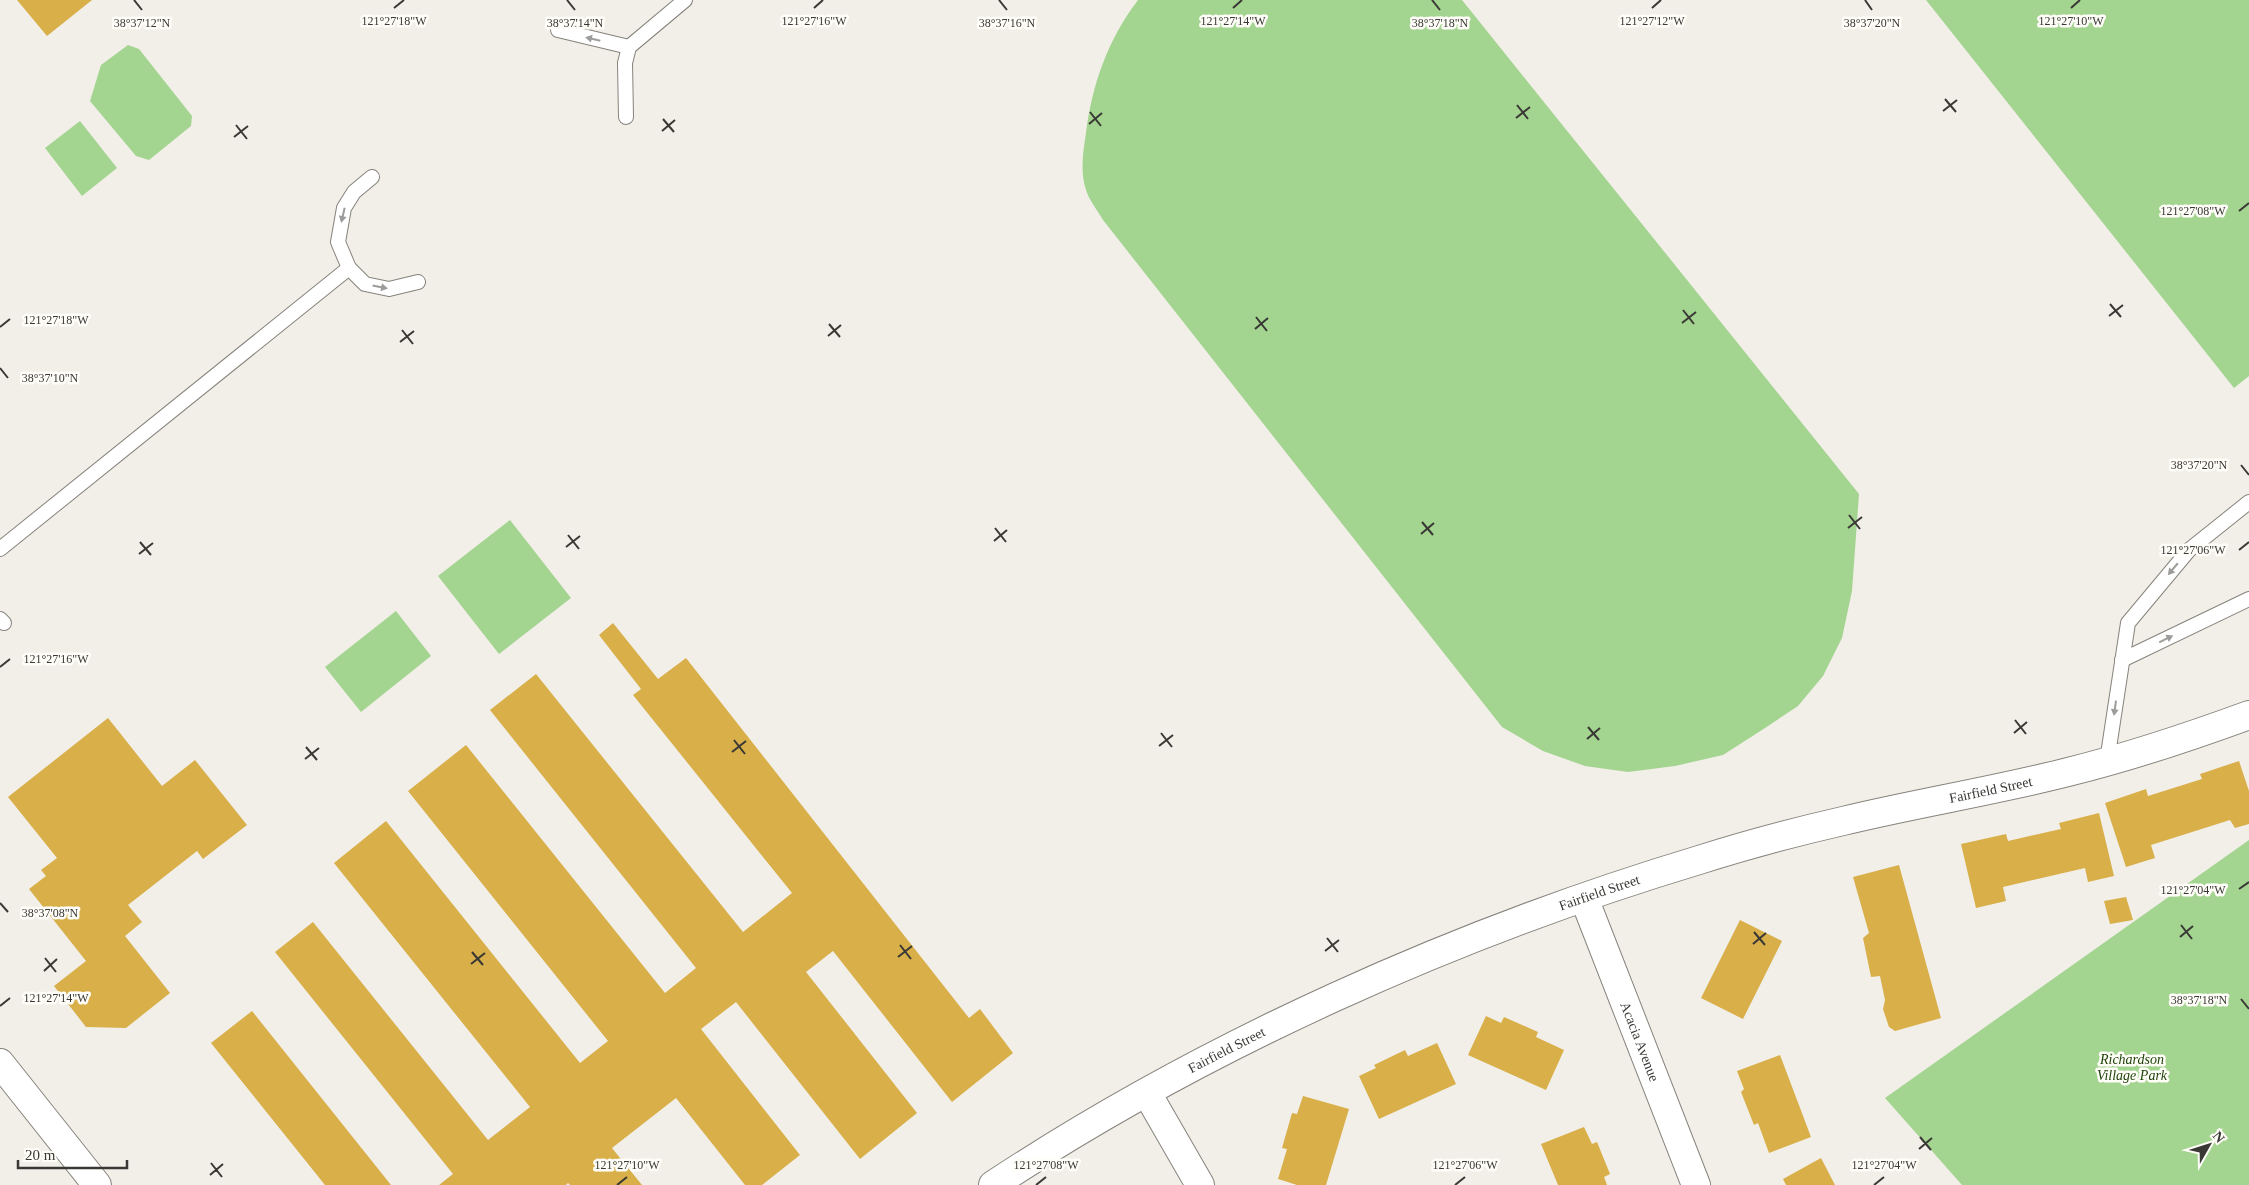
<svg xmlns="http://www.w3.org/2000/svg" width="2249" height="1185" viewBox="0 0 2249 1185" font-family="Georgia,serif">
<rect width="100%" height="100%" fill="#f2efe8"/>
<g fill="#a3d490">
<path d="M1138 0H1462L1859 494 1852 591 1842 638 1823 676 1798 706 1765 728 1723 755 1675 766 1628 772 1585 766 1543 751 1502 727 1103 220C1098 211 1089 200 1086 190 1080 172 1083 152 1086 133 1092 85 1108 39 1138 0Z"/>
<path d="M1926 0H2249V376L2234 388Z"/>
<path d="M128 45 139 49 192 116 191 126 149 160 136 156 90 101 101 65Z"/>
<path d="M80 121 117 168 82 196 45 148Z"/>
<path d="M510 520 571 598 499 654 438 576Z"/>
<path d="M396 611 431 656 361 712 325 667Z"/>
<path d="M2249 840V1185H1962L1885 1098Z"/>
</g>
<g fill="#d8af49">
<path d="M17 0H92L47 36Z"/>
<path d="M613 623 658 679 686 658 969 1018 980 1009 1013 1053 952 1102 833 951 806 972 917 1113 860 1159 736 1002 701 1029 800 1155 762 1185H745L676 1098 612 1148 642 1185H570L568 1183 566 1185H439L453 1174 275 952 313 922 488 1140 530 1107 334 863 386 821 580 1063 608 1041 408 791 466 745 665 993 696 968 490 710 536 674 743 932 792 893 633 695 641 689 599 635Z"/>
<path d="M108 718 162 786 195 760 247 825 203 859 197 851 128 905 142 922 125 936 170 993 126 1028 86 1027 54 986 86 961 29 889 46 876 41 870 57 858 8 797Z"/>
<path d="M2239 761 2249 791V824L2235 828 2230 820 2151 845 2155 858 2126 867 2105 803 2146 789 2148 796 2202 779 2200 774Z"/>
<path d="M2099 813 2114 876 2088 882 2085 868 2003 887 2006 901 1976 908 1961 844 2006 834 2008 841 2061 829 2059 823Z"/>
<path d="M1899 865 1941 1018 1895 1031 1889 1027 1883 1009 1885 1000 1880 976 1871 977 1863 938 1869 933 1853 877Z"/>
<path d="M2126 897 2133 920 2110 924 2104 901Z"/>
<path d="M1740 920 1782 941 1743 1019 1701 998Z"/>
<path d="M252 1011 391 1185H325L211 1043Z"/>
<path d="M1486 1016 1501 1023 1504 1017 1538 1032 1536 1037 1564 1050 1546 1090 1468 1055Z"/>
<path d="M1437 1043 1456 1084 1379 1119 1359 1076 1376 1068 1374 1065 1405 1050 1408 1056Z"/>
<path d="M1780 1055 1811 1137 1769 1153 1758 1123 1754 1125 1741 1092 1744 1089 1737 1071Z"/>
<path d="M1303 1096 1349 1109 1326 1185H1297L1278 1179 1287 1149 1282 1148 1292 1113 1297 1114Z"/>
<path d="M1584 1127 1592 1144 1597 1142 1610 1174 1604 1177 1607 1185H1558L1541 1144Z"/>
<path d="M1821 1158 1835 1185H1786L1783 1179Z"/>
</g>
<g fill="none" stroke-linecap="round" stroke-linejoin="round">
<g stroke="#86837c" stroke-width="16">
<g id="lane">
<path d="M558 30 629 47"/>
<path d="M626 117 625 63 629 47 685 0"/>
<path d="M372 177 354 192 344 208 338 242 349 268 365 284 389 289 418 282"/>
<path d="M0 549 349 268"/>
<path d="M0 619 4 623"/>
<path d="M2122 660 2249 599"/>
<path d="M2107 761 2128 623 2189 550 2249 502"/>
</g>
</g>
<g stroke="#86837c" stroke-width="30">
<g id="street">
<path id="s1" d="M1584 898 1696 1185"/>
<path d="M0 1063 97 1185"/>
<path d="M1147 1093 1200 1185"/>
<path id="s2" d="M993 1185C1205 1045 1456 933 1699 860 1746 845 1795 832 1843 821 1917 803 1994 791 2068 772 2129 757 2189 737 2249 715"/>
</g>
</g>
<use href="#lane" stroke="#fff" stroke-width="14"/>
<use href="#street" stroke="#fff" stroke-width="28"/>
</g>
<defs><path id="oneway-solid" d="M-6-.8H1V-3.2L6.5 0L1 3.2V.8H-6Z" transform="scale(1.25)"/></defs>
<g fill="#9c9c9a">
<use href="#oneway-solid" transform="translate(593 39) rotate(-167)"/>
<use href="#oneway-solid" transform="translate(343 215) rotate(103)"/>
<use href="#oneway-solid" transform="translate(380 287) rotate(11)"/>
<use href="#oneway-solid" transform="translate(2173 569) rotate(130)"/>
<use href="#oneway-solid" transform="translate(2166 639) rotate(-26)"/>
<use href="#oneway-solid" transform="translate(2115 708) rotate(98)"/>
</g>
<path fill="none" stroke="#393835" stroke-width="2" d="M134 0 142 10M567 0 575 10M999 0 1007 10M1432 0 1440 10M1865 0 1872 10M394 8 404 0M814 8 823 0M1233 8 1242 0M1652 8 1661 0M2071 8 2080 0M1945 99 1956 112M1517 105 1528 119M1943 111 1957 100M1090 112 1101 126M1516 118 1530 107M663 119 674 132M1089 124 1102 113M236 125 247 139M662 131 675 120M234 137 248 126M2239 211 2249 203M2110 304 2121 317M1683 310 1694 324M2109 316 2123 305M1256 317 1267 331M1682 323 1696 312M829 324 840 337M0 327 10 319M1255 329 1268 318M402 330 413 344M828 336 841 325M400 342 414 331M0 368 8 378M2241 465 2249 475M1849 515 1860 529M1422 522 1433 535M995 528 1006 542M1848 528 1862 517M1421 534 1434 523M568 535 579 549M994 541 1007 530M140 542 151 555M566 547 580 536M2239 550 2249 542M139 554 153 543M0 667 10 659M2015 720 2026 734M1588 727 1599 740M1161 733 1172 747M2014 733 2027 722M1587 739 1600 728M734 740 745 754M1159 746 1173 735M306 747 317 760M732 752 746 741M305 759 319 748M2239 889 2249 882M0 903 8 912M2181 925 2192 939M1754 932 1765 945M2180 937 2193 926M1327 938 1338 952M1753 944 1766 933M900 945 911 959M1325 951 1339 940M472 952 483 965M898 957 912 946M45 958 56 972M471 964 485 953M44 971 57 959M2241 999 2249 1009M0 1006 10 998M1920 1137 1931 1150M1919 1149 1932 1138M211 1163 222 1177M210 1175 223 1164M617 1185 627 1177M1036 1185 1046 1177M1455 1185 1465 1177M1874 1185 1884 1177"/>
<g text-anchor="middle" stroke-width="5" stroke-linejoin="round" paint-order="stroke">
<g font-size="14" fill="#393835" stroke="#fffdf8">
<text dy="5" stroke="none"><textPath href="#s2" startOffset="1080">Fairfield Street</textPath></text>
<text dy="5" stroke="none"><textPath href="#s2" startOffset="675">Fairfield Street</textPath></text>
<text dy="5" stroke="none"><textPath href="#s1" startOffset="154">Acacia Avenue</textPath></text>
<text dy="5" stroke="none"><textPath href="#s2" startOffset="270">Fairfield Street</textPath></text>
</g>
<g font-size="14" font-style="italic" fill="#1f440b" stroke="#fffdf8">
<text x="2132" y="1064">Richardson<tspan x="2132" dy="16">Village Park</tspan></text>
</g>
</g>
<g font-size="12" text-anchor="middle" fill="#393835" stroke="#fffdf8" stroke-width="5" stroke-linejoin="round" paint-order="stroke">
<text x="2071" y="25">121°27'10"W</text>
<text x="394" y="25">121°27'18"W</text>
<text x="814" y="25">121°27'16"W</text>
<text x="1233" y="25">121°27'14"W</text>
<text x="1652" y="25">121°27'12"W</text>
<text x="142" y="27">38°37'12"N</text>
<text x="1007" y="27">38°37'16"N</text>
<text x="1440" y="27">38°37'18"N</text>
<text x="1872" y="27">38°37'20"N</text>
<text x="575" y="27">38°37'14"N</text>
<text x="2193" y="215">121°27'08"W</text>
<text x="56" y="324">121°27'18"W</text>
<text x="50" y="382">38°37'10"N</text>
<text x="2199" y="469">38°37'20"N</text>
<text x="2193" y="554">121°27'06"W</text>
<text x="56" y="663">121°27'16"W</text>
<text x="2193" y="894">121°27'04"W</text>
<text x="50" y="917">38°37'08"N</text>
<text x="56" y="1002">121°27'14"W</text>
<text x="2199" y="1004">38°37'18"N</text>
<text x="627" y="1169">121°27'10"W</text>
<text x="1046" y="1169">121°27'08"W</text>
<text x="1465" y="1169">121°27'06"W</text>
<text x="1884" y="1169">121°27'04"W</text>
</g>
<g transform="translate(2209 1145) rotate(51)" stroke="#fffdf8" stroke-width="4" paint-order="stroke">
<path d="M0-4L9 19L0 12L-9 19Z" fill="#393835"/>
<text y="-8" font-size="14" font-weight="bold" text-anchor="middle" fill="#393835">N</text>
</g>
<path d="M18 1160v8h109v-8" fill="none" stroke="#393835" stroke-width="2.5"/>
<text x="25" y="1160" font-size="15" fill="#393835" stroke="#fffdf8" stroke-width="4" paint-order="stroke">20 m</text>
</svg>
